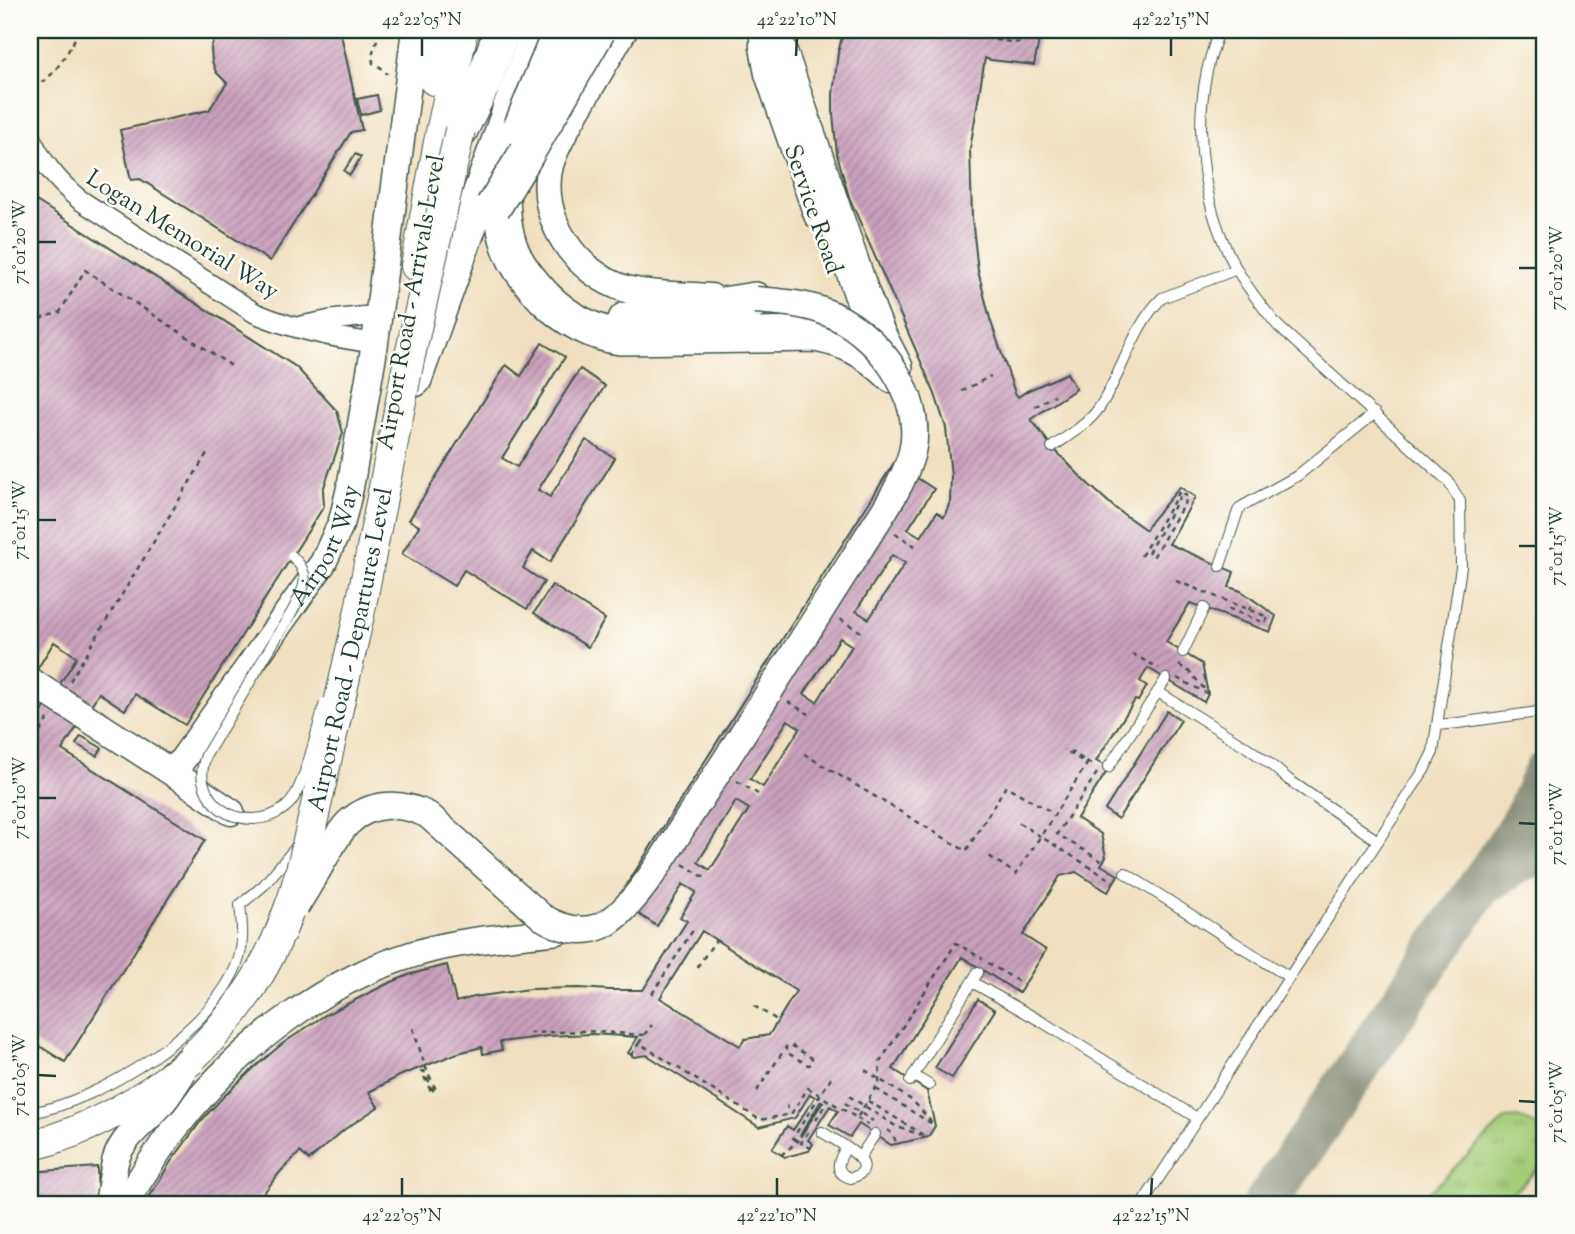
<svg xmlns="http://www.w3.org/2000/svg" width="1575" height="1234" viewBox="0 0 1575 1234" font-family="'Sorts Mill Goudy',serif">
<defs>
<pattern id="grass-tufts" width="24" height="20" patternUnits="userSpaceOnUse" patternTransform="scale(1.75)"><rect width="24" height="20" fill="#a5cc77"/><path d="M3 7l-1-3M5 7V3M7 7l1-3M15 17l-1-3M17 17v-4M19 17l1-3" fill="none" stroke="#86a762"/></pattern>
<pattern id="building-hatch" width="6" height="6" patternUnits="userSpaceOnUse" patternTransform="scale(1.75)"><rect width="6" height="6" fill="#caa0bc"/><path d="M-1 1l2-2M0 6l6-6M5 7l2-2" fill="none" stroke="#a3849a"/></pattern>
</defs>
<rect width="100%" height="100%" fill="#fdfcf7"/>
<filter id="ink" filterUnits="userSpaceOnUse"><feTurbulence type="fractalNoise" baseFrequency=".0143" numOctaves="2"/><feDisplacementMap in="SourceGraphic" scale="14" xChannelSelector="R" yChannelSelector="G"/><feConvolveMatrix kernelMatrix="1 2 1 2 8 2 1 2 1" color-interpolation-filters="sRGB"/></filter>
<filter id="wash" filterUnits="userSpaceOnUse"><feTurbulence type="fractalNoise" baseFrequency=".00686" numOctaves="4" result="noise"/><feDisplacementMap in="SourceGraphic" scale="28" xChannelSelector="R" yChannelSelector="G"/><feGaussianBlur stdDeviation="1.57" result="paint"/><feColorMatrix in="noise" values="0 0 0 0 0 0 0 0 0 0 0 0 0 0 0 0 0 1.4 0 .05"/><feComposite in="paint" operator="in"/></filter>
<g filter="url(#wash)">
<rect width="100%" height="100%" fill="#f0e0c0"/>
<path fill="url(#grass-tufts)" stroke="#628456" stroke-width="2" d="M1518 1118C1530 1122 1539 1124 1543 1137 1545 1144 1546 1153 1544 1159 1538 1173 1511 1194 1500 1204H1417L1505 1119Z"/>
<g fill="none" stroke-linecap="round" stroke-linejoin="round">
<g stroke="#888e7a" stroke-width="44">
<path d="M1487 881 1519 860 1545 852"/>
<path d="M1265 1204 1513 837 1527 814 1545 773"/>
</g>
</g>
<g id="blocks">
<g fill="url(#building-hatch)" fill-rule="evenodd">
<path d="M221 30H340L362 130 351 132 270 261 140 179 131 180 120 130 209 110 227 83 216 72 212 61 211 48 216 35Z"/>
<path d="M844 30 1041 31 1034 65 991 60 985 58 970 149 972 218 978 271 990 319 1015 393 1018 397 1027 391 1067 373 1076 389 1031 419 1052 447 1085 481 1115 508 1146 530 1151 521 1180 487 1195 497 1169 544 1234 572 1229 587 1241 591 1276 616 1270 632 1190 603 1166 642 1202 664 1208 694 1204 702 1148 668 1140 681 1147 686 1138 701 1135 700 1096 761 1109 768 1077 818 1101 834 1106 857 1101 865 1118 875 1108 892 1076 872 1060 876 1023 935 1046 950 1019 993 962 957 893 1069 927 1091 935 1126 928 1137 891 1145 859 1124 850 1137 829 1125 838 1111 830 1106 808 1140 813 1144 809 1151 785 1157 772 1149 787 1126 793 1130 815 1097 810 1094 795 1118 759 1127 647 1055 634 1057 628 1053 638 1037 591 1034 548 1036 500 1042 502 1050 483 1054 482 1047 458 1053 399 1076 369 1092 378 1107 345 1129 309 1160 300 1152 281 1171 255 1204H145L170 1163 201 1121 224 1096 256 1066 282 1044 325 1015 387 984 411 974 447 965 456 1002 474 997 530 989 579 988 610 990H643L687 921 680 917 696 892 683 884 657 926 617 900 894 463 934 489 908 529 921 537 937 512 944 517 950 502 951 476 946 428 935 394 849 197 837 154 833 114V95L838 53ZM892 555 905 563 869 619 856 611ZM840 638 852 646 817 702 804 694ZM788 720 800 728 763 787 750 779ZM736 801 749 809 710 870 698 862ZM702 931 796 991 769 1035 745 1039 740 1046 660 998ZM821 1101 823 1102 801 1136 800 1135Z"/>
<path d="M377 95 380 110 361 115 357 99Z"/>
<path d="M355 154 361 157 350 175 344 171Z"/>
<path d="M30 197 296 367 337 411 343 433 323 490 324 506 185 725 135 694 125 710 99 693 62 750 205 840 65 1062 30 1040V731L77 657 54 642 30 681Z"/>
<path d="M542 343 565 357 502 458 517 467 580 369 605 386 538 490 550 497 586 440 615 458 550 562 533 551 523 568 544 582 527 609 464 570 454 586 402 554 419 526 409 520 506 365 521 376Z"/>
<path d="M552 585 605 619 588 647 534 613Z"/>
<path d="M1167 711 1181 720 1118 819 1105 810Z"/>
<path d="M81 736 102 748 97 756 76 744Z"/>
<path d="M978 999 995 1010 952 1078 935 1068Z"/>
<path d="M97 1167 98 1204H30V1172Z"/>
</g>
</g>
</g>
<g filter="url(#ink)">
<use href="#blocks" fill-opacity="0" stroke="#3e5549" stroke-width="2"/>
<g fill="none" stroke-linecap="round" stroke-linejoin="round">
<g stroke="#3e5549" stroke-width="12">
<g id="lane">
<path d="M1219 30C1215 43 1210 57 1207 71 1193 137 1204 211 1237 270 1249 290 1263 308 1278 326L1448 481 1460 501 1461 567 1437 725"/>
<path d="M1052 447C1068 436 1088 424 1099 408 1122 375 1132 327 1162 298L1237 269"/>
<path d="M1220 566 1238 511 1241 507 1297 476 1375 413"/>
<path d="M1183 652 1204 608"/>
<path d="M1158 692 1248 748 1270 764 1289 780 1378 841"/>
<path d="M1108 768 1166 679"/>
<path d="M1125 873 1289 977"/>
<path d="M972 982 1044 1023 1197 1118"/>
<path d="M913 1075 929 1085"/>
<path d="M910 1081 978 972"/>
<path d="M30 1113C99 1102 218 1028 239 958 244 941 242 923 240 905L263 886 297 846"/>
<path d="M822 1132C834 1140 888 1166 851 1178 833 1173 838 1160 846 1148"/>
<path d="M860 1157 875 1134"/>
<path d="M1142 1204 1424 770 1433 752 1437 725 1458 723 1545 711"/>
</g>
</g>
<g stroke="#3e5549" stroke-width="22">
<g id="street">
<path d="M30 136C41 162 58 182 80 200L255 313C293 329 334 338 375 343"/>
<path d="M301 326 331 320 379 315"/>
</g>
</g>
<g stroke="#3e5549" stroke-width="29">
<g id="secondary">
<path d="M624 30C609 56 594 82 578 108 568 126 556 145 550 165 537 218 576 274 626 289 651 296 685 295 711 297"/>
<path d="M763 35V47L768 74 817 215"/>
<path d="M30 681 173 773 231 812"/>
<path id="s1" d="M173 773 323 563 342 521 350 488 375 343 415 30"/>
<path d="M128 1198C142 1176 156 1153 172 1132 237 1047 327 975 432 949 473 939 517 936 558 931"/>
<path d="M108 1204 114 1167"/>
</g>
</g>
<g stroke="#3e5549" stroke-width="32">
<g id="primary">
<path d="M434 80 440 30"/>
<path d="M416 266 439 142 463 30"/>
<path d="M172 1075C226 1031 267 974 289 909"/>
</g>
</g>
<g stroke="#3e5549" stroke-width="38">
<g id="highway">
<path d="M772 30 861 292 877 333 895 368"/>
<path d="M510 109C505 155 493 217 515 259 523 274 534 286 545 298 565 318 593 334 621 337L815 334C850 340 869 352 894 376"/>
<path d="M460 130 483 83 502 30"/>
<path d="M626 320 755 300"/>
<path d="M414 379 539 30"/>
</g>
</g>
<g stroke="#3e5549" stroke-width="2.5" stroke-dasharray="5 5" stroke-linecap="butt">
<path d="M379 30C378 44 371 46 373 63L385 70 387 74"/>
<path d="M995 40 1020 43"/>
<path d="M33 87C53 81 71 48 79 30"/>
<path d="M30 322 60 312 85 270 233 367"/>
<path d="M962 391 991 376"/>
<path d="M1035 407 1055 395"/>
<path d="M895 533 915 546"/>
<path d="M1148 553 1182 493 1188 497 1151 561"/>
<path d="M1141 556 1180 491 1185 489"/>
<path d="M1176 581 1268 617 1265 623 1224 607"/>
<path d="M1249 610 1255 600"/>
<path d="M840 619 861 632"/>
<path d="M1132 654 1159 668"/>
<path d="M1179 665 1190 672 1206 691"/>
<path d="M1177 678 1208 694"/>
<path d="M70 681 209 450"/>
<path d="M788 702 809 714"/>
<path d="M30 749 49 717"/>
<path d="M1070 751 1094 766"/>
<path d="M804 754 966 851 1006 786 1055 814 1016 874 986 854"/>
<path d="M1097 773 1057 834 1103 862"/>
<path d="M737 781 758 794"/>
<path d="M1058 809 1087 764 1064 750"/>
<path d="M1019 823 1114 882"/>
<path d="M683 864 705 878"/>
<path d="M988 963 1024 985"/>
<path d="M697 967 716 940"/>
<path d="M652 994 695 927"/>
<path d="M754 1006 777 1020"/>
<path d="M413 1028 425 1066 436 1090 434 1092 424 1071 422 1072 432 1094"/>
<path d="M529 1033 587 1031 644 1035 639 1043 760 1120 791 1114 808 1088 857 1118 879 1082 880 1062 956 943 983 959"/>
<path d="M644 1035 652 1025"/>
<path d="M631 1055 639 1043"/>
<path d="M813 1059 791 1045 786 1047V1052L808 1065 813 1064"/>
<path d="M865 1070 913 1101 935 1126"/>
<path d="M876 1089 932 1124"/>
<path d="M757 1091 786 1047"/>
<path d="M849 1096 897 1127 928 1137"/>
<path d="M868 1101 922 1134"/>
<path d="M845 1103 873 1121"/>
<path d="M787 1104 789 1114"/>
<path d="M857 1118 868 1125"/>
<path d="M816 1120 827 1102"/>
<path d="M887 1130 892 1133 897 1144"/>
<path d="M808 1132 801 1143 811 1148"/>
<path d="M796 1140 793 1138 832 1076"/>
<path d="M781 1155 791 1147 796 1140 801 1143"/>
</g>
<use href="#lane" stroke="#fff" stroke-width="10"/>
<use href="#street" stroke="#fff" stroke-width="19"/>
<use href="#secondary" stroke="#fff" stroke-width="26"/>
<use href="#primary" stroke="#fff" stroke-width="30"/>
<use href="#highway" stroke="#fff" stroke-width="35"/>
<g stroke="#3e5549" stroke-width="12" stroke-linecap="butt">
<path id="lane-bridge" d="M292 556C313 576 304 588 293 610L206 755C203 764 201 772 203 781 211 820 262 831 289 804 305 787 317 728 325 703"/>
</g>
<g stroke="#3e5549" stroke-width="29" stroke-linecap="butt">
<g id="secondary-bridge">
<path d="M296 906C306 890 315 875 324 859 331 847 338 833 348 823 370 802 401 801 428 815L542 917C562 929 585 936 607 923 636 905 667 852 685 823 709 786 733 749 757 711 791 658 825 604 859 550 878 519 903 487 912 452 926 395 875 329 823 311 801 303 777 302 755 300"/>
<path d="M114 1167C119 1137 144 1125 161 1104 170 1094 176 1082 184 1071"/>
</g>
</g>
<g stroke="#3e5549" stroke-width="32" stroke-linecap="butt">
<g id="primary-bridge">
<path id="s2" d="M281 931 293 898 304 859 359 615 409 360 460 130"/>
<path d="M30 1146C90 1130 144 1101 191 1060"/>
</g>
</g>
<g stroke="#3e5549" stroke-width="38" stroke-linecap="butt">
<g id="highway-bridge">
<path d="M521 128 561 30"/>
<path d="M493 207 522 161 598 30"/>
</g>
</g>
<use href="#lane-bridge" stroke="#fff" stroke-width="10"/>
<use href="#secondary-bridge" stroke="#fff" stroke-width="26"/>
<use href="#primary-bridge" stroke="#fff" stroke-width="30"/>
<use href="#highway-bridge" stroke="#fff" stroke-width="35"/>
</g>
</g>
<path fill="none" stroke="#1f3d34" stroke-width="2.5" d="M422 56V38M796 56 797 38M1171 56V38M38 242H56M1519 268H1536M38 520H56M1519 546H1536M38 798H56M1519 823 1536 824M38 1075 56 1076M1519 1101 1536 1102M402 1196V1178M777 1196V1178M1151 1196 1152 1178"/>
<g text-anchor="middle" stroke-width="5" stroke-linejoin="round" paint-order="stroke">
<g font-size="24" fill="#1f3d34" stroke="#fdfcf7">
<text transform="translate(814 209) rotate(71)" y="8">Service Road</text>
<text transform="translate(183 234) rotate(32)" y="8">Logan Memorial Way</text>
<text transform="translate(410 302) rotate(-80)" y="8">Airport Road - Arrivals Level</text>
<text dy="8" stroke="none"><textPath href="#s1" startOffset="275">Airport Way</textPath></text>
<text dy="8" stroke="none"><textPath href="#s2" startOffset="290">Airport Road - Departures Level</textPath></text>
</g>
</g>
<rect width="1575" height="1234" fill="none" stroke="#fdfcf7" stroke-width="77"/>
<rect x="38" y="38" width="1498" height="1158" fill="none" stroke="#1f3d34" stroke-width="2.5"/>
<g font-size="18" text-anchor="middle" fill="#1f3d34">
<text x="422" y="25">42°22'05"N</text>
<text x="797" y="25">42°22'10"N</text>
<text x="1171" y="25">42°22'15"N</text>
<text transform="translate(19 242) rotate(-90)" y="6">71°01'20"W</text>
<text transform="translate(1556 268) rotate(-90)" y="6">71°01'20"W</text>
<text transform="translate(19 520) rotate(-90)" y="6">71°01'15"W</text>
<text transform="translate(1556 546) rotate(-90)" y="6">71°01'15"W</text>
<text transform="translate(19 798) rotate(-90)" y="6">71°01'10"W</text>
<text transform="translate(1556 824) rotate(-90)" y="6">71°01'10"W</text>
<text transform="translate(19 1075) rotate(-90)" y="6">71°01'05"W</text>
<text transform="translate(1556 1102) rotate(-90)" y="6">71°01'05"W</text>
<text x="402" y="1221">42°22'05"N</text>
<text x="777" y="1221">42°22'10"N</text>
<text x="1151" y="1221">42°22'15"N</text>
</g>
</svg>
